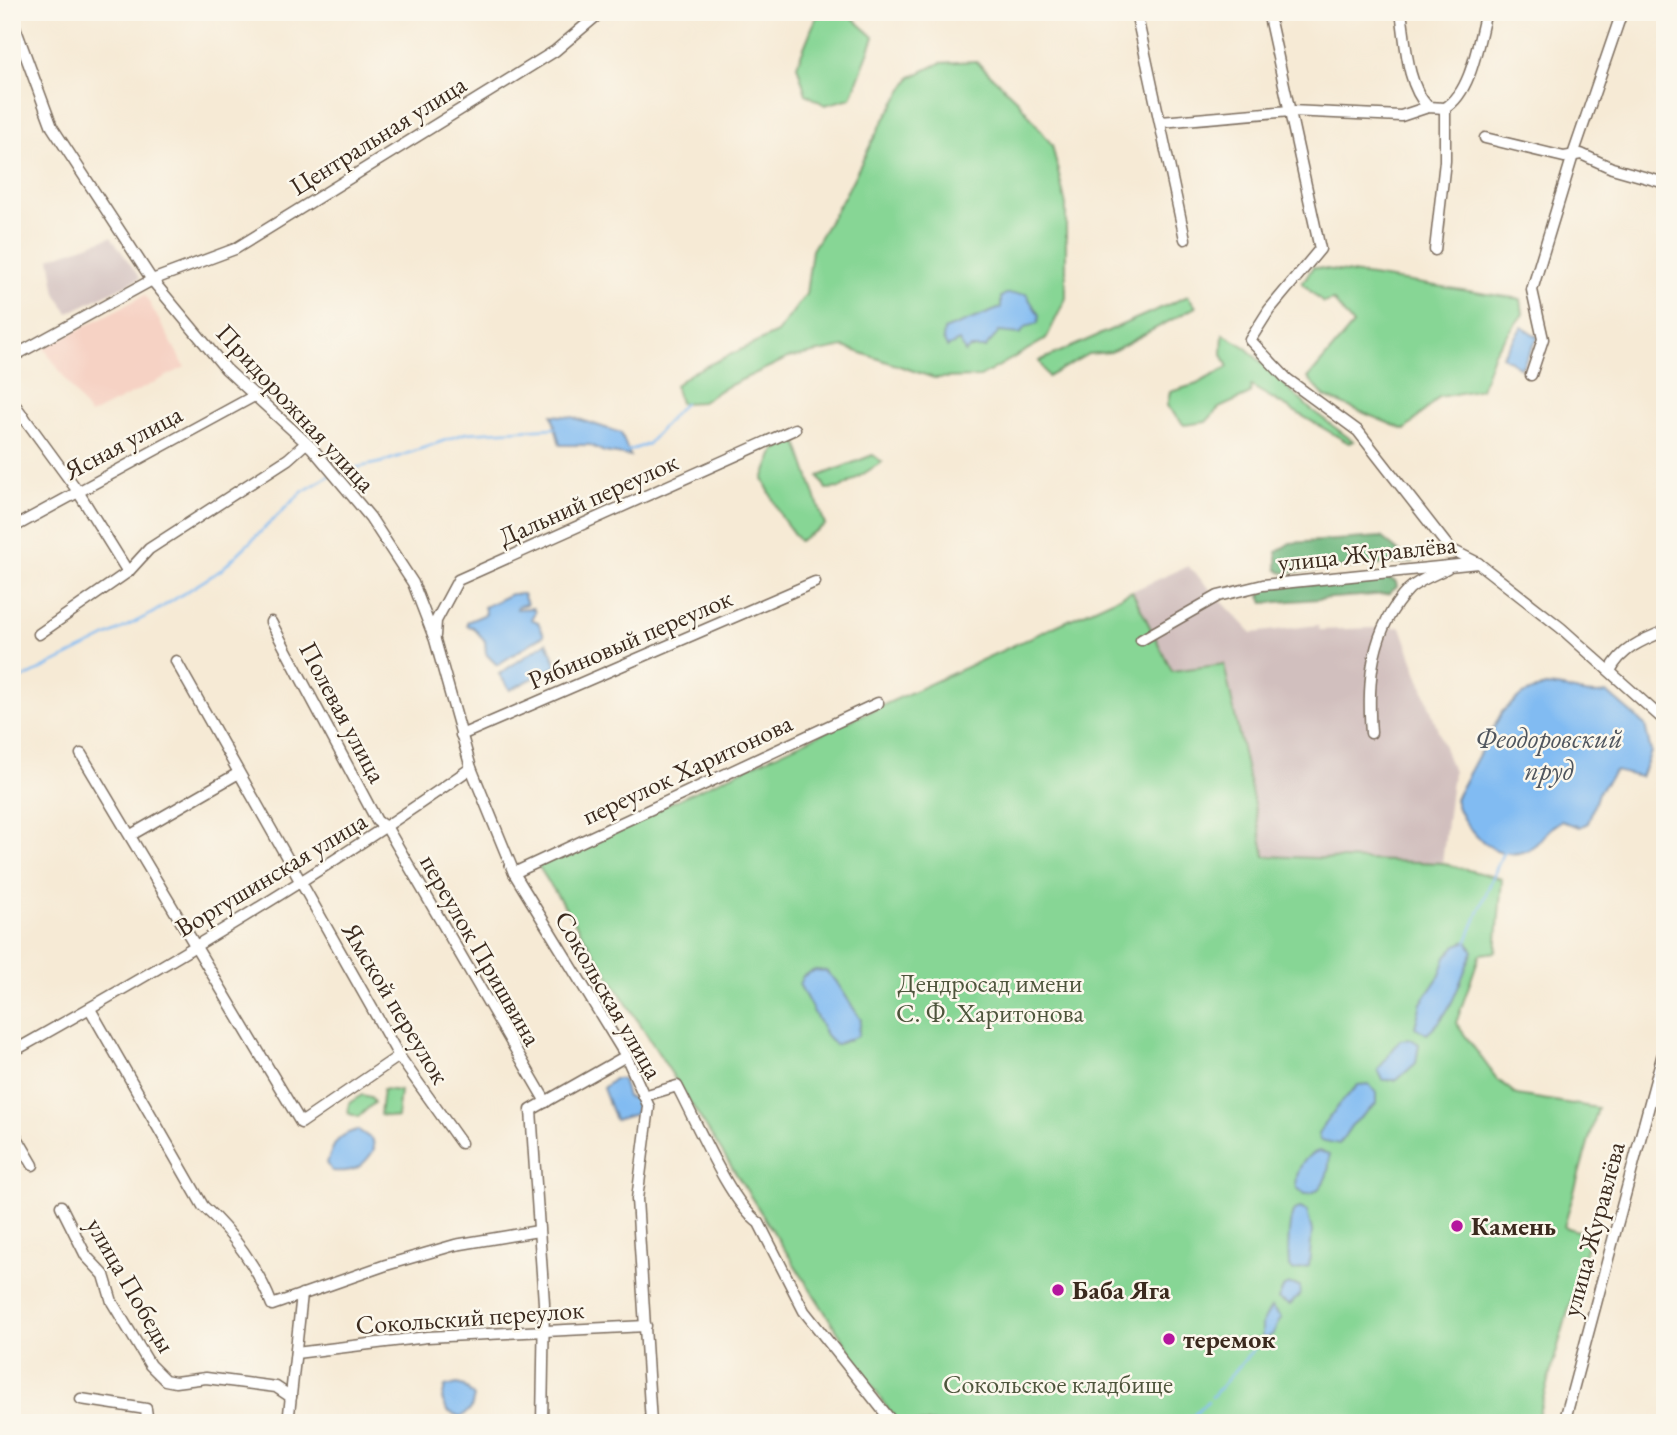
<svg xmlns="http://www.w3.org/2000/svg" width="1677" height="1435" viewBox="0 0 1677 1435" font-family="'EB Garamond',serif">
<rect width="100%" height="100%" fill="#fbf7ec"/>
<filter id="ink" filterUnits="userSpaceOnUse"><feTurbulence type="fractalNoise" baseFrequency=".0143" numOctaves="2"/><feDisplacementMap in="SourceGraphic" scale="14" xChannelSelector="R" yChannelSelector="G"/><feConvolveMatrix kernelMatrix="1 2 1 2 8 2 1 2 1" color-interpolation-filters="sRGB"/></filter>
<filter id="wash" filterUnits="userSpaceOnUse"><feTurbulence type="fractalNoise" baseFrequency=".00686" numOctaves="4" result="noise"/><feDisplacementMap in="SourceGraphic" scale="28" xChannelSelector="R" yChannelSelector="G"/><feGaussianBlur stdDeviation="1.57" result="paint"/><feColorMatrix in="noise" values="0 0 0 0 0 0 0 0 0 0 0 0 0 0 0 0 0 1.4 0 .05"/><feComposite in="paint" operator="in"/></filter>
<g filter="url(#wash)">
<rect width="100%" height="100%" fill="#f6ead5"/>
<polygon fill="#f6d2c4" points="145,295 185,367 90,415 44,348"/>
<g fill="#d1bfbe">
<polygon points="111,237 140,278 68,313 56,293 50,258"/>
<polygon points="1188,566 1252,633 1318,625 1319,630 1401,627 1453,772 1442,863 1264,856 1224,664 1172,671 1132,591"/>
</g>
<g fill="#87d695" stroke="#61805a" stroke-width="2">
<polygon points="846,12 874,37 851,98 825,105 806,94 797,65 818,13"/>
<polygon points="976,61 1018,101 1052,145 1066,205 1066,298 1046,339 980,377 934,378 844,347 788,358 722,389 702,402 680,403 675,385 693,372 777,333 806,294 812,250 845,195 880,126 911,77 940,63"/>
<polygon points="1313,267 1521,299 1523,314 1494,352 1481,389 1439,397 1405,430 1325,397 1308,378 1353,325 1333,300 1323,303 1302,283"/>
<polygon points="1188,296 1196,307 1111,352 1088,354 1048,377 1039,361"/>
<polygon points="1223,334 1244,346 1309,408 1353,441 1349,443 1251,386 1250,394 1219,408 1206,422 1184,425 1167,406 1170,392 1197,384 1228,367 1222,354"/>
<polygon points="796,439 825,525 799,541 782,518 763,479 775,450"/>
<polygon points="873,455 882,462 841,488 826,489 819,476"/>
<polygon points="1132,591 1172,671 1224,664 1265,856 1442,863 1502,879 1496,952 1480,954 1456,1023 1497,1079 1517,1095 1598,1108 1564,1227 1590,1235 1536,1423 899,1423 882,1401 537,864"/>
<polygon points="383,1089 400,1091 397,1118 380,1115"/>
<polygon points="362,1095 371,1097 374,1103 358,1117 348,1113 349,1103"/>
</g>
<g fill="#6db77e" stroke="#54704e" stroke-width="2">
<polygon points="1381,537 1412,562 1282,573 1277,569 1277,552 1290,543"/>
<polygon points="1388,578 1396,582 1397,587 1388,594 1264,603 1260,596 1265,588"/>
</g>
<g fill="#81bbf2" stroke="#5e7288" stroke-width="2">
<polygon points="1006,294 1026,294 1039,315 1038,323 1025,327 1020,334 999,332 985,348 970,348 965,352 959,341 947,347 943,339 944,330 1001,308 1001,297"/>
<polygon points="1522,327 1538,337 1521,368 1502,356"/>
<polygon points="552,415 572,417 621,433 630,456 604,452 590,445 560,445"/>
<polygon points="511,594 523,594 527,604 518,606 517,609 533,608 535,612 531,619 538,622 544,635 497,665 486,654 485,641 473,627 467,626 467,622 486,614 484,607"/>
<polygon points="547,642 557,666 510,690 499,674"/>
<path d="M1545 686C1572 687 1580 697 1608 693L1645 725 1651 752 1641 777 1615 771 1598 793 1588 823 1580 827 1561 821C1545 828 1540 847 1523 852 1491 861 1461 825 1455 799L1502 712 1522 695Z"/>
<path d="M1467 941 1473 951C1459 981 1454 1012 1427 1034L1415 1027 1421 1003 1440 975 1446 957 1456 945Z"/>
<polygon points="815,970 826,971 836,981 861,1020 858,1036 835,1045 826,1035 799,984 803,976"/>
<polygon points="1411,1039 1419,1044 1416,1063 1397,1080 1383,1080 1378,1070 1400,1040"/>
<polygon points="614,1079 622,1079 627,1097 636,1099 636,1114 615,1120 603,1088"/>
<path d="M1369 1084 1376 1093V1104L1352 1125 1339 1144 1320 1140 1318 1134C1329 1115 1343 1100 1358 1085Z"/>
<path d="M358 1130 373 1140 374 1150C362 1168 354 1173 332 1171L327 1163C333 1144 338 1134 358 1130Z"/>
<path d="M1319 1151 1329 1154C1331 1171 1323 1194 1305 1194L1297 1188C1294 1173 1304 1155 1319 1151Z"/>
<path d="M1300 1208 1307 1211 1312 1231 1309 1266 1294 1271 1289 1267C1288 1250 1287 1225 1294 1210Z"/>
<polygon points="1290,1284 1300,1286 1300,1294 1290,1305 1278,1299 1284,1286"/>
<polygon points="1271,1307 1281,1318 1272,1335 1262,1340 1262,1324"/>
<polygon points="457,1384 464,1386 474,1397 471,1409 461,1417 447,1411 442,1399 445,1387"/>
</g>
<g fill="none" stroke-linecap="round" stroke-linejoin="round">
<g stroke="#81bbf2" stroke-width="2.5">
<polyline points="628,451 648,444 684,403"/>
<polyline points="337,472 383,462 466,433 555,428"/>
<polyline points="12,684 151,614 221,570 302,492 331,475"/>
<polyline points="1467,941 1504,850"/>
<polyline points="1212,1397 1262,1340"/>
<polyline points="1173,1423 1193,1416 1208,1401"/>
</g>
</g>
</g>
<g filter="url(#ink)">
<g fill="none" stroke-linecap="round" stroke-linejoin="round">
<defs>
<g id="minor">
<polyline points="1136,12 1185,239"/>
<polyline points="1268,12 1320,249 1269,310 1250,340 1287,379 1358,431 1450,549 1478,563"/>
<path d="M1401 12C1406 42 1406 84 1428 107"/>
<polyline points="12,19 52,127 152,280 226,369 312,448 370,517 413,583 435,640 471,768 514,873 626,1056 649,1107 637,1199 651,1423"/>
<path d="M1445 108C1472 92 1478 41 1486 12"/>
<polyline points="1161,122 1290,111 1401,116 1428,107 1445,108"/>
<polyline points="1485,138 1564,157 1581,154 1612,168 1665,183"/>
<polyline points="1435,250 1445,161 1445,108"/>
<polyline points="12,357 152,280 235,249 555,51 601,12"/>
<polyline points="1531,375 1543,339 1532,290 1573,155 1622,12"/>
<polyline points="12,401 77,490 128,572"/>
<polyline points="12,424 24,417"/>
<polyline points="12,528 256,395"/>
<polyline points="271,622 377,821 387,828 546,1102"/>
<polyline points="39,634 128,572 149,549 288,459 306,443"/>
<polyline points="435,636 436,621 458,580 795,429"/>
<polyline points="1141,640 1218,596 1263,585 1478,563 1561,628 1665,721"/>
<polyline points="176,661 399,1056 461,1143"/>
<path d="M1610 671C1621 649 1642 640 1665 631"/>
<path d="M1371 733C1367 681 1371 629 1409 589 1419 580 1436 574 1447 568"/>
<polyline points="461,735 815,582"/>
<polyline points="81,754 301,1123 399,1056"/>
<polyline points="131,835 237,774"/>
<polyline points="514,873 878,703"/>
<path d="M90 1009 203 1206C232 1232 258 1268 272 1305L386 1265 455 1245 538 1231"/>
<path d="M12 1052C169 964 324 872 471 768"/>
<path d="M644 1096 677 1086C696 1121 729 1201 759 1223L804 1311 893 1423"/>
<polyline points="12,1129 33,1165"/>
<polyline points="61,1206 86,1256 104,1275 112,1302 150,1365 165,1380 175,1382 206,1378 276,1387 291,1397"/>
<polyline points="296,1353 427,1337 646,1326"/>
<polyline points="81,1399 146,1409 148,1423"/>
<polyline points="288,1423 302,1294"/>
<polyline points="542,1423 544,1303 531,1110 626,1056"/>
<polyline points="1564,1423 1665,1046"/>
</g>
</defs>
<use href="#minor" stroke="#7c6d5e" stroke-width="13"/>
<use href="#minor" stroke="#fff" stroke-width="10"/>
</g>
</g>
<g fill="#b5179e" stroke="#fbf7ec" stroke-width="2.5">
<circle cx="1457" cy="1226" r="7"/>
<circle cx="1058" cy="1290" r="7"/>
<circle cx="1169" cy="1339" r="7"/>
</g>
<g text-anchor="middle" stroke-width="5" stroke-linejoin="round" paint-order="stroke">
<g font-size="26" fill="#3b2a1e" stroke="#fbf7ec">
<text transform="translate(378 135) rotate(-32)" y="9">Центральная улица</text>
<text transform="translate(296 408) rotate(47)" y="9">Придорожная улица</text>
<text transform="translate(123 442) rotate(-28)" y="9">Ясная улица</text>
<text transform="translate(588 499) rotate(-24)" y="9">Дальний переулок</text>
<text transform="translate(1367 553) rotate(-6)" y="9">улица Журавлёва</text>
<text transform="translate(630 639) rotate(-23)" y="9">Рябиновый переулок</text>
<text transform="translate(343 712) rotate(62)" y="9">Полевая улица</text>
<text transform="translate(687 769) rotate(-25)" y="9">переулок Харитонова</text>
<text transform="translate(271 874) rotate(-31)" y="9">Воргушинская улица</text>
<text transform="translate(481 950) rotate(60)" y="9">переулок Пришвина</text>
<text transform="translate(609 995) rotate(60)" y="9">Сокольская улица</text>
<text transform="translate(396 1003) rotate(59)" y="9">Ямской переулок</text>
<text transform="translate(1593 1229) rotate(-75)" y="9">улица Журавлёва</text>
<text transform="translate(131 1285) rotate(60)" y="9">улица Победы</text>
<text transform="translate(470 1317) rotate(-4)" y="9">Сокольский переулок</text>
</g>
<g font-size="26" fill="#4e553c" stroke="#fbf7ec">
<text x="990" y="992">Дендросад имени<tspan x="990" dy="30">С. Ф. Харитонова</tspan></text>
<text x="1058" y="1393">Сокольское кладбище</text>
</g>
<g font-size="26" font-weight="bold" fill="#3b2a1e" stroke="#fbf7ec" text-anchor="start">
<text x="1471" y="1235">Камень</text>
<text x="1072" y="1299">Баба Яга</text>
<text x="1183" y="1348">теремок</text>
</g>
<g font-size="28" font-style="italic" fill="#50565e" stroke="#fbf7ec">
<text x="1549" y="748">Феодоровский<tspan x="1549" dy="32">пруд</tspan></text>
</g>
</g>
<rect width="1677" height="1435" fill="none" stroke="#fbf7ec" stroke-width="42"/>
</svg>
